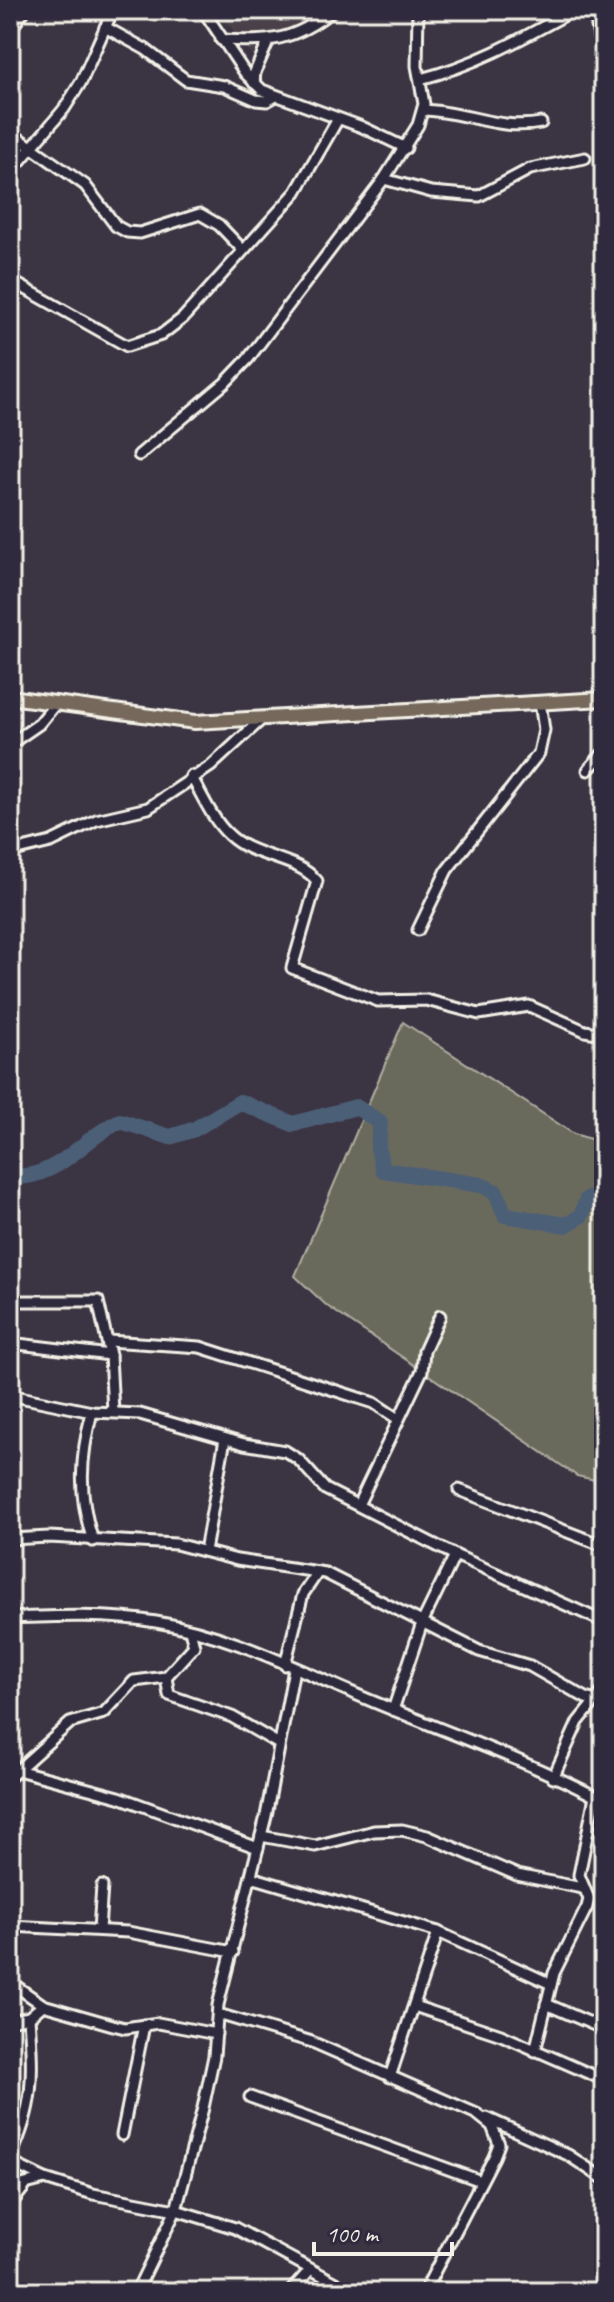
<svg xmlns="http://www.w3.org/2000/svg" width="614" height="2302" viewBox="0 0 614 2302" font-family="Caveat,sans-serif">
<rect width="100%" height="100%" fill="#3b3443"/>
<filter id="ink" filterUnits="userSpaceOnUse"><feTurbulence type="fractalNoise" baseFrequency=".0125" numOctaves="2"/><feDisplacementMap in="SourceGraphic" scale="16" xChannelSelector="R" yChannelSelector="G"/><feConvolveMatrix kernelMatrix="1 2 1 2 8 2 1 2 1" color-interpolation-filters="sRGB"/></filter>
<g filter="url(#ink)">
<polygon fill="#49404a" points="217,10 323,10 257,61"/>
<polygon fill="#6b6b5c" stroke="#b0aea2" stroke-width="2" points="403,1022 574,1134 604,1143 604,1482 577,1476 327,1306 295,1276"/>
<g fill="none" stroke-linecap="round" stroke-linejoin="round">
<path stroke="#4c5f77" stroke-width="16" d="M10 1177C60 1179 79 1140 120 1121L170 1137 195 1129 240 1102 293 1124 356 1107 380 1122 378 1149 383 1170 481 1185 496 1192 505 1215 566 1225 581 1216 587 1199 604 1195"/>
<defs>
<g id="minor">
<polyline points="203,10 245,73 262,90 362,127 406,148"/>
<polyline points="594,10 604,64"/>
<polyline points="105,27 145,49 186,80 224,86 256,100 267,101 276,96"/>
<polyline points="10,30 25,10"/>
<path d="M221 40C270 42 293 42 333 10"/>
<path d="M420 79C476 65 523 38 574 10"/>
<polyline points="254,83 255,72 268,42"/>
<path d="M423 110C464 111 499 131 541 123"/>
<polyline points="10,132 85,185 116,226 127,232 140,233 200,214 219,225 243,250"/>
<polyline points="10,173 64,109 81,82 113,10"/>
<polyline points="384,179 431,192 479,196 530,169 585,158"/>
<polyline points="10,280 127,346 161,335 183,318 296,192 338,119"/>
<polyline points="139,455 225,383 248,359 384,179 418,125 424,104 417,66 418,10"/>
<polyline points="10,744 39,724 57,702"/>
<polyline points="588,770 604,752"/>
<path d="M191 776C202 795 213 821 229 835 254 859 296 856 317 881L292 968 378 1001 426 1000 479 1014 529 1006 585 1031 604 1034"/>
<polyline points="10,852 51,842 96,820 148,808 211,766 263,718"/>
<polyline points="418,930 447,870 539,753 544,730 540,702"/>
<polyline points="10,1301 98,1301 110,1355 113,1412"/>
<polyline points="108,1341 200,1347 374,1403 398,1419"/>
<polyline points="10,1343 110,1355"/>
<polyline points="10,1395 92,1412 140,1414 244,1444 285,1451 298,1459 325,1489 455,1555 604,1622"/>
<path d="M92 1412C80 1458 78 1495 93 1541"/>
<polyline points="459,1490 604,1546"/>
<polyline points="358,1505 422,1371 424,1351 440,1316"/>
<polyline points="10,1539 49,1537 176,1544 237,1560 325,1573 479,1651 530,1666 586,1698 604,1704"/>
<polyline points="205,1551 225,1439"/>
<path d="M10 1618C58 1616 109 1614 156 1622 232 1634 304 1673 374 1702 451 1734 531 1762 604 1801"/>
<polyline points="285,1665 303,1594 318,1572"/>
<polyline points="166,1677 169,1695 232,1717 279,1744"/>
<polyline points="393,1710 422,1623 455,1555"/>
<polyline points="10,1768 119,1797 258,1848"/>
<polyline points="10,1777 70,1723 104,1713 134,1681 166,1677 194,1646 190,1630"/>
<polyline points="553,1778 578,1722 604,1690"/>
<polyline points="261,1836 315,1846 374,1831 402,1830 427,1836 517,1875 582,1888"/>
<polyline points="251,1877 438,1932 551,1984"/>
<polyline points="10,1926 128,1932 233,1952"/>
<polyline points="99,1930 102,1886"/>
<polyline points="10,1982 43,2005 113,2025 125,2028 158,2023 216,2034"/>
<polyline points="546,2004 604,2029"/>
<polyline points="414,2006 501,2035 604,2080"/>
<polyline points="218,2014 312,2042 477,2114 492,2126 499,2144 494,2157 424,2292"/>
<polyline points="10,2021 29,2017 43,2005"/>
<polyline points="535,2051 554,1973 587,1907 589,1899 579,1875 595,1796"/>
<polyline points="390,2077 438,1932"/>
<polyline points="250,2097 481,2181"/>
<polyline points="487,2118 568,2155 604,2179"/>
<polyline points="122,2135 144,2025"/>
<path d="M10 2158C35 2105 33 2075 29 2017"/>
<polyline points="10,2162 45,2179 93,2194 176,2210 235,2228 353,2292"/>
<polyline points="10,2188 45,2179"/>
<polyline points="10,2205 25,2186"/>
<polyline points="136,2292 176,2210 203,2108 214,2056 218,2005 266,1816 294,1669"/>
<polyline points="290,2292 309,2271"/>
</g>
<polyline id="major" points="10,697 195,722 604,699"/>
</defs>
<use href="#minor" stroke="#f4f1e8" stroke-width="15"/>
<use href="#major" stroke="#f4f1e8" stroke-width="18"/>
<use href="#minor" stroke="#2f2a3d" stroke-width="9"/>
<use href="#major" stroke="#76695c" stroke-width="12"/>
</g>
</g>
<rect width="614" height="2302" fill="none" stroke="#2f2a3d" stroke-width="40"/>
<rect x="20" y="20" width="574" height="2262" fill="none" stroke="#f4f1e8" stroke-width="3" filter="url(#ink)"/>
<path d="M314 2242v12h138v-12" fill="none" stroke="#f4f1e8" stroke-width="4"/>
<text x="326" y="2242" font-size="24" fill="#f4f1e8" stroke="#2f2a3d" stroke-width="6" paint-order="stroke">100 m</text>
</svg>
